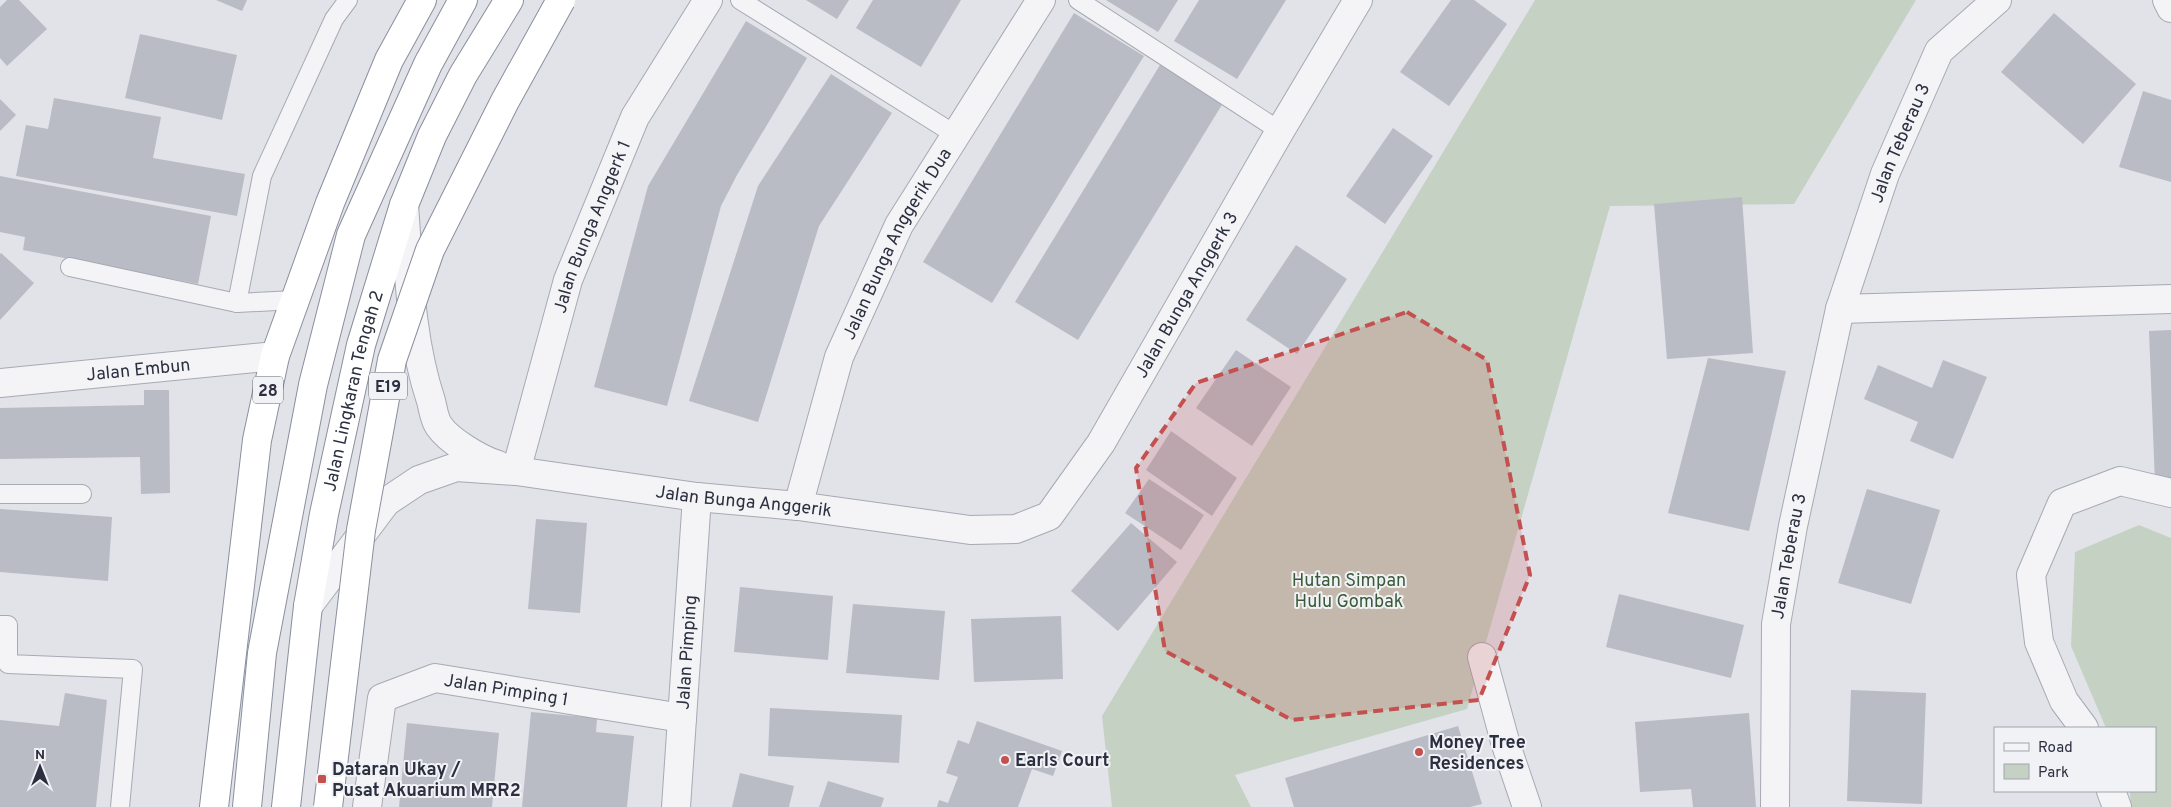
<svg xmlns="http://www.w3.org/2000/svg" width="2171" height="807" viewBox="0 0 2171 807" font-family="Overpass,sans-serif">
<rect width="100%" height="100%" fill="#e1e3e9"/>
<g fill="#c5d2c3">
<polygon points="1535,0 1916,0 1794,204 1610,206 1467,709 1235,775 1251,807 1112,807 1102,716"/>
<polygon points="2139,525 2171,538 2171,807 2131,807 2130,791 2155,791 2155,728 2106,728 2071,646 2075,552"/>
</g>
<g fill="#b9bcc5">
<polygon points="7,0 19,0 47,29 7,66 0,58 0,7"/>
<polygon points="216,0 247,0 242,11"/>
<polygon points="806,0 849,0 837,19"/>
<polygon points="873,0 961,0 921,67 856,28"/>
<polygon points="1106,0 1178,0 1158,32"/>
<polygon points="1199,0 1286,0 1237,79 1174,41"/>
<polygon points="1451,0 1474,0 1507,24 1449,106 1400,72"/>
<polygon points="1074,13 1144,56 992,303 923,262"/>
<polygon points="2054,13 2136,84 2083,144 2001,72"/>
<polygon points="746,21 807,58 737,175 721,206 667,406 594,387 648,186"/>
<polygon points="140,34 237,55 222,120 125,98"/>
<polygon points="1160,65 1223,103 1078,340 1015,302"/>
<polygon points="831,74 892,113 819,226 758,422 689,401 758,186"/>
<polygon points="2143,91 2171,100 2171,182 2119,167"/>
<polygon points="54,98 161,117 153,158 245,174 237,216 16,176 26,125 48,129"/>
<polygon points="0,99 16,115 0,131"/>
<polygon points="1393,128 1433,156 1385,224 1346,196"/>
<polygon points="0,176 211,216 198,284 23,250 25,237 0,232"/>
<polygon points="1742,197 1753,353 1667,359 1654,204"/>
<polygon points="1296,245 1347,279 1297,354 1246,320"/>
<polygon points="1,253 34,283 0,320 0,254"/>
<polygon points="2171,330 2171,482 2155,483 2149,331"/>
<polygon points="1236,350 1291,387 1252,446 1196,408"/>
<polygon points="1708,358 1786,371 1749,531 1668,513"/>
<polygon points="1943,360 1987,377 1953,459 1910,441 1918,422 1864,399 1878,365 1932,388"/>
<polygon points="144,390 169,390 170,493 141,494 140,457 0,459 0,408 144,405"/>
<polygon points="1171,431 1237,478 1212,516 1146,470"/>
<polygon points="1149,479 1204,515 1181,550 1125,513"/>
<polygon points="1867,489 1940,510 1911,604 1838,583"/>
<polygon points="0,509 112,517 108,581 0,572"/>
<polygon points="536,519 587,523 580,613 528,609"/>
<polygon points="1131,523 1177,562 1118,631 1071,591"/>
<polygon points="740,587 833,596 828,660 734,652"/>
<polygon points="1619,594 1744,625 1731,678 1606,647"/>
<polygon points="853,604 945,611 939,680 846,673"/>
<polygon points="1061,616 1063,679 974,682 971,619"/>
<polygon points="1851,690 1926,693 1922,804 1847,801"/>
<polygon points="65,693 107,700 96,807 0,807 0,720 59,726"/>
<polygon points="770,708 902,715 899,763 768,756"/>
<polygon points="531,712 597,718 596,732 634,736 627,807 522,807"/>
<polygon points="1749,713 1756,807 1693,807 1691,789 1640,792 1635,722"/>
<polygon points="977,721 1062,751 1053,776 1032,769 1018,807 937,807 939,800 948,803 958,777 946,773 958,740 969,744"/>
<polygon points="407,723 499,733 492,807 399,807"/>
<polygon points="1458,726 1482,804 1470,807 1294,807 1285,778"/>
<polygon points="740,773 794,786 789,807 732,807"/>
<polygon points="828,781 884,798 881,807 819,807"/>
</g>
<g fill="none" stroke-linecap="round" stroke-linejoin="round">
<defs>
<g id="lane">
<polyline points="740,0 956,135"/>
<polyline points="1078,0 1280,131"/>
<polyline points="70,267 237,303 295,300"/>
<polyline points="237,303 262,176 334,19 348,0"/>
<polyline points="0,494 82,494"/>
<polyline points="0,625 8,625 8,664 133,669 120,807"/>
</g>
<g id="street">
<polyline points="2167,0 2171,8"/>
<path d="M404 205C409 270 410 338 431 401 433 408 434 419 439 426 449 441 481 460 498 465"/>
<polyline points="1840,309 2171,299"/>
<path id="s1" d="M0 383 275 356"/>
<path id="s2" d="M516 471 568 280 635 117 708 0"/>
<path id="s3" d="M798 506 839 357 899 225 1041 0"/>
<path id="s4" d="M308 606 386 502 419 480 456 467 516 471 697 497 798 506 970 530 1016 529 1049 516 1101 443 1280 131 1358 0"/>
<polyline points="1482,657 1506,745 1527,807"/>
<polyline points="2084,728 2064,701 2039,642 2031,575 2062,503 2120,481 2171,493"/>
<polyline points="2111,791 2117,807"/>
<path id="s5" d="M367 807 382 698 435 678 682 718"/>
<path id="s6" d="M676 807 697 497"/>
<path id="s7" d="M1775 807 1776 624 1793 526 1840 309 1885 174 1939 51 1997 0"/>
</g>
<g id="highway">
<polyline points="214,807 257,440 275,356 330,203 389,60 422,0"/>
<polyline points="247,807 262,653 313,385 351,235 428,64 463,0"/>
<path id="s8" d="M286 807 308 606 324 514 361 345 404 205 432 136 463 75 509 0"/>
</g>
</defs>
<use href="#lane" stroke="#a7a9b3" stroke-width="20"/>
<use href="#street" stroke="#a7a9b3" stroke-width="30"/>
<use href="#highway" stroke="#8a8f9e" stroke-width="30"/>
<use href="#lane" stroke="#f4f4f7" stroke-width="18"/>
<use href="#street" stroke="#f4f4f7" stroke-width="28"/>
<use href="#highway" stroke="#fff" stroke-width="28"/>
<defs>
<polyline id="highway-bridge" points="328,807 361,530 392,360 430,250 505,101 561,0"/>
</defs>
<use href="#highway-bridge" stroke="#8a8f9e" stroke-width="30" stroke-linecap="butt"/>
<use href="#highway-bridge" stroke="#fff" stroke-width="28"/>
</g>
<path fill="#c45050" fill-opacity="0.2" stroke="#c45050" stroke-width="4" stroke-dasharray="10 6" stroke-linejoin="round" d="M1407 312 1487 360 1530 575 1479 700 1292 720 1165 651 1136 468 1196 383Z"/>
<g fill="#c45050" stroke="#f1f2f6" stroke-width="2">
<circle cx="1419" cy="752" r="5"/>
<circle cx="1005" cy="760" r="5"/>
<rect x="317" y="774" width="10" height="10" rx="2.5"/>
</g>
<g text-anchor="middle" stroke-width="4" stroke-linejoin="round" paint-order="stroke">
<g fill="#f1f2f6" stroke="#666a76" stroke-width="1">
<rect x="369" y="372.5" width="38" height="27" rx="4"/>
<rect x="253" y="376.5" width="30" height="27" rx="4"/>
</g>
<g font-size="16" font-weight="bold" fill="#2b2f3f">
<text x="388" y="392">E19</text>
<text x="268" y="396">28</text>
</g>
<g font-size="18" fill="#2b2f3f" stroke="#f1f2f6">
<text dy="6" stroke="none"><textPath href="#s7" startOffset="681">Jalan Teberau 3</textPath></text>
<text dy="6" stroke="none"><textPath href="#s2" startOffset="256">Jalan Bunga Anggerk 1</textPath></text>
<text dy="6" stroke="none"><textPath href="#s3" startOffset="282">Jalan Bunga Anggerik Dua</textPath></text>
<text dy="6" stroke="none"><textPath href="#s4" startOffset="1069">Jalan Bunga Anggerk 3</textPath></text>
<text dy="6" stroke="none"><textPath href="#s1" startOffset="139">Jalan Embun</textPath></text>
<text dy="6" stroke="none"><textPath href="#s8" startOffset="422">Jalan Lingkaran Tengah 2</textPath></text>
<text dy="6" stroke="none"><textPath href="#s4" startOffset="499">Jalan Bunga Anggerik</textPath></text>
<text dy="6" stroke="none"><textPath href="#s7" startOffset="252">Jalan Teberau 3</textPath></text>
<text dy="6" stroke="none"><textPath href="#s6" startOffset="155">Jalan Pimping</textPath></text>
<text dy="6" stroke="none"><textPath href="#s5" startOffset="239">Jalan Pimping 1</textPath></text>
</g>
<g font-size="18" fill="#3a5a39" stroke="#f1f2f6">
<text x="1349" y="586">Hutan Simpan<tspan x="1349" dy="21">Hulu Gombak</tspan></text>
</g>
<g font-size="18" font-weight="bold" fill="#2b2f3f" stroke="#f1f2f6" text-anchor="start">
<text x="1429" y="748">Money Tree<tspan x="1429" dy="21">Residences</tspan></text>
<text x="1015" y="766">Earls Court</text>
<text x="332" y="775">Dataran Ukay /<tspan x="332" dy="21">Pusat Akuarium MRR2</tspan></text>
</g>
</g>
<rect x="1994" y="727" width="162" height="65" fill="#f1f2f6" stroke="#a2a4ad"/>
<rect x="2004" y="743" width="25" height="8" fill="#f4f4f7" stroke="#a2a4ad"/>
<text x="2038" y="752" font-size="15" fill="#2b2f3f">Road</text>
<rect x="2004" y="764" width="25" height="15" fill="#c5d2c3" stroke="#a2a4ad"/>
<text x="2038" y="777" font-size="15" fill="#2b2f3f">Park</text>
<g transform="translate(40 767)" stroke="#f1f2f6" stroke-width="4" paint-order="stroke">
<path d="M0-4L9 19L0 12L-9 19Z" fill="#2b2f3f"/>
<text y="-8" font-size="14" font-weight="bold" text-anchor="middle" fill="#2b2f3f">N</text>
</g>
</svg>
